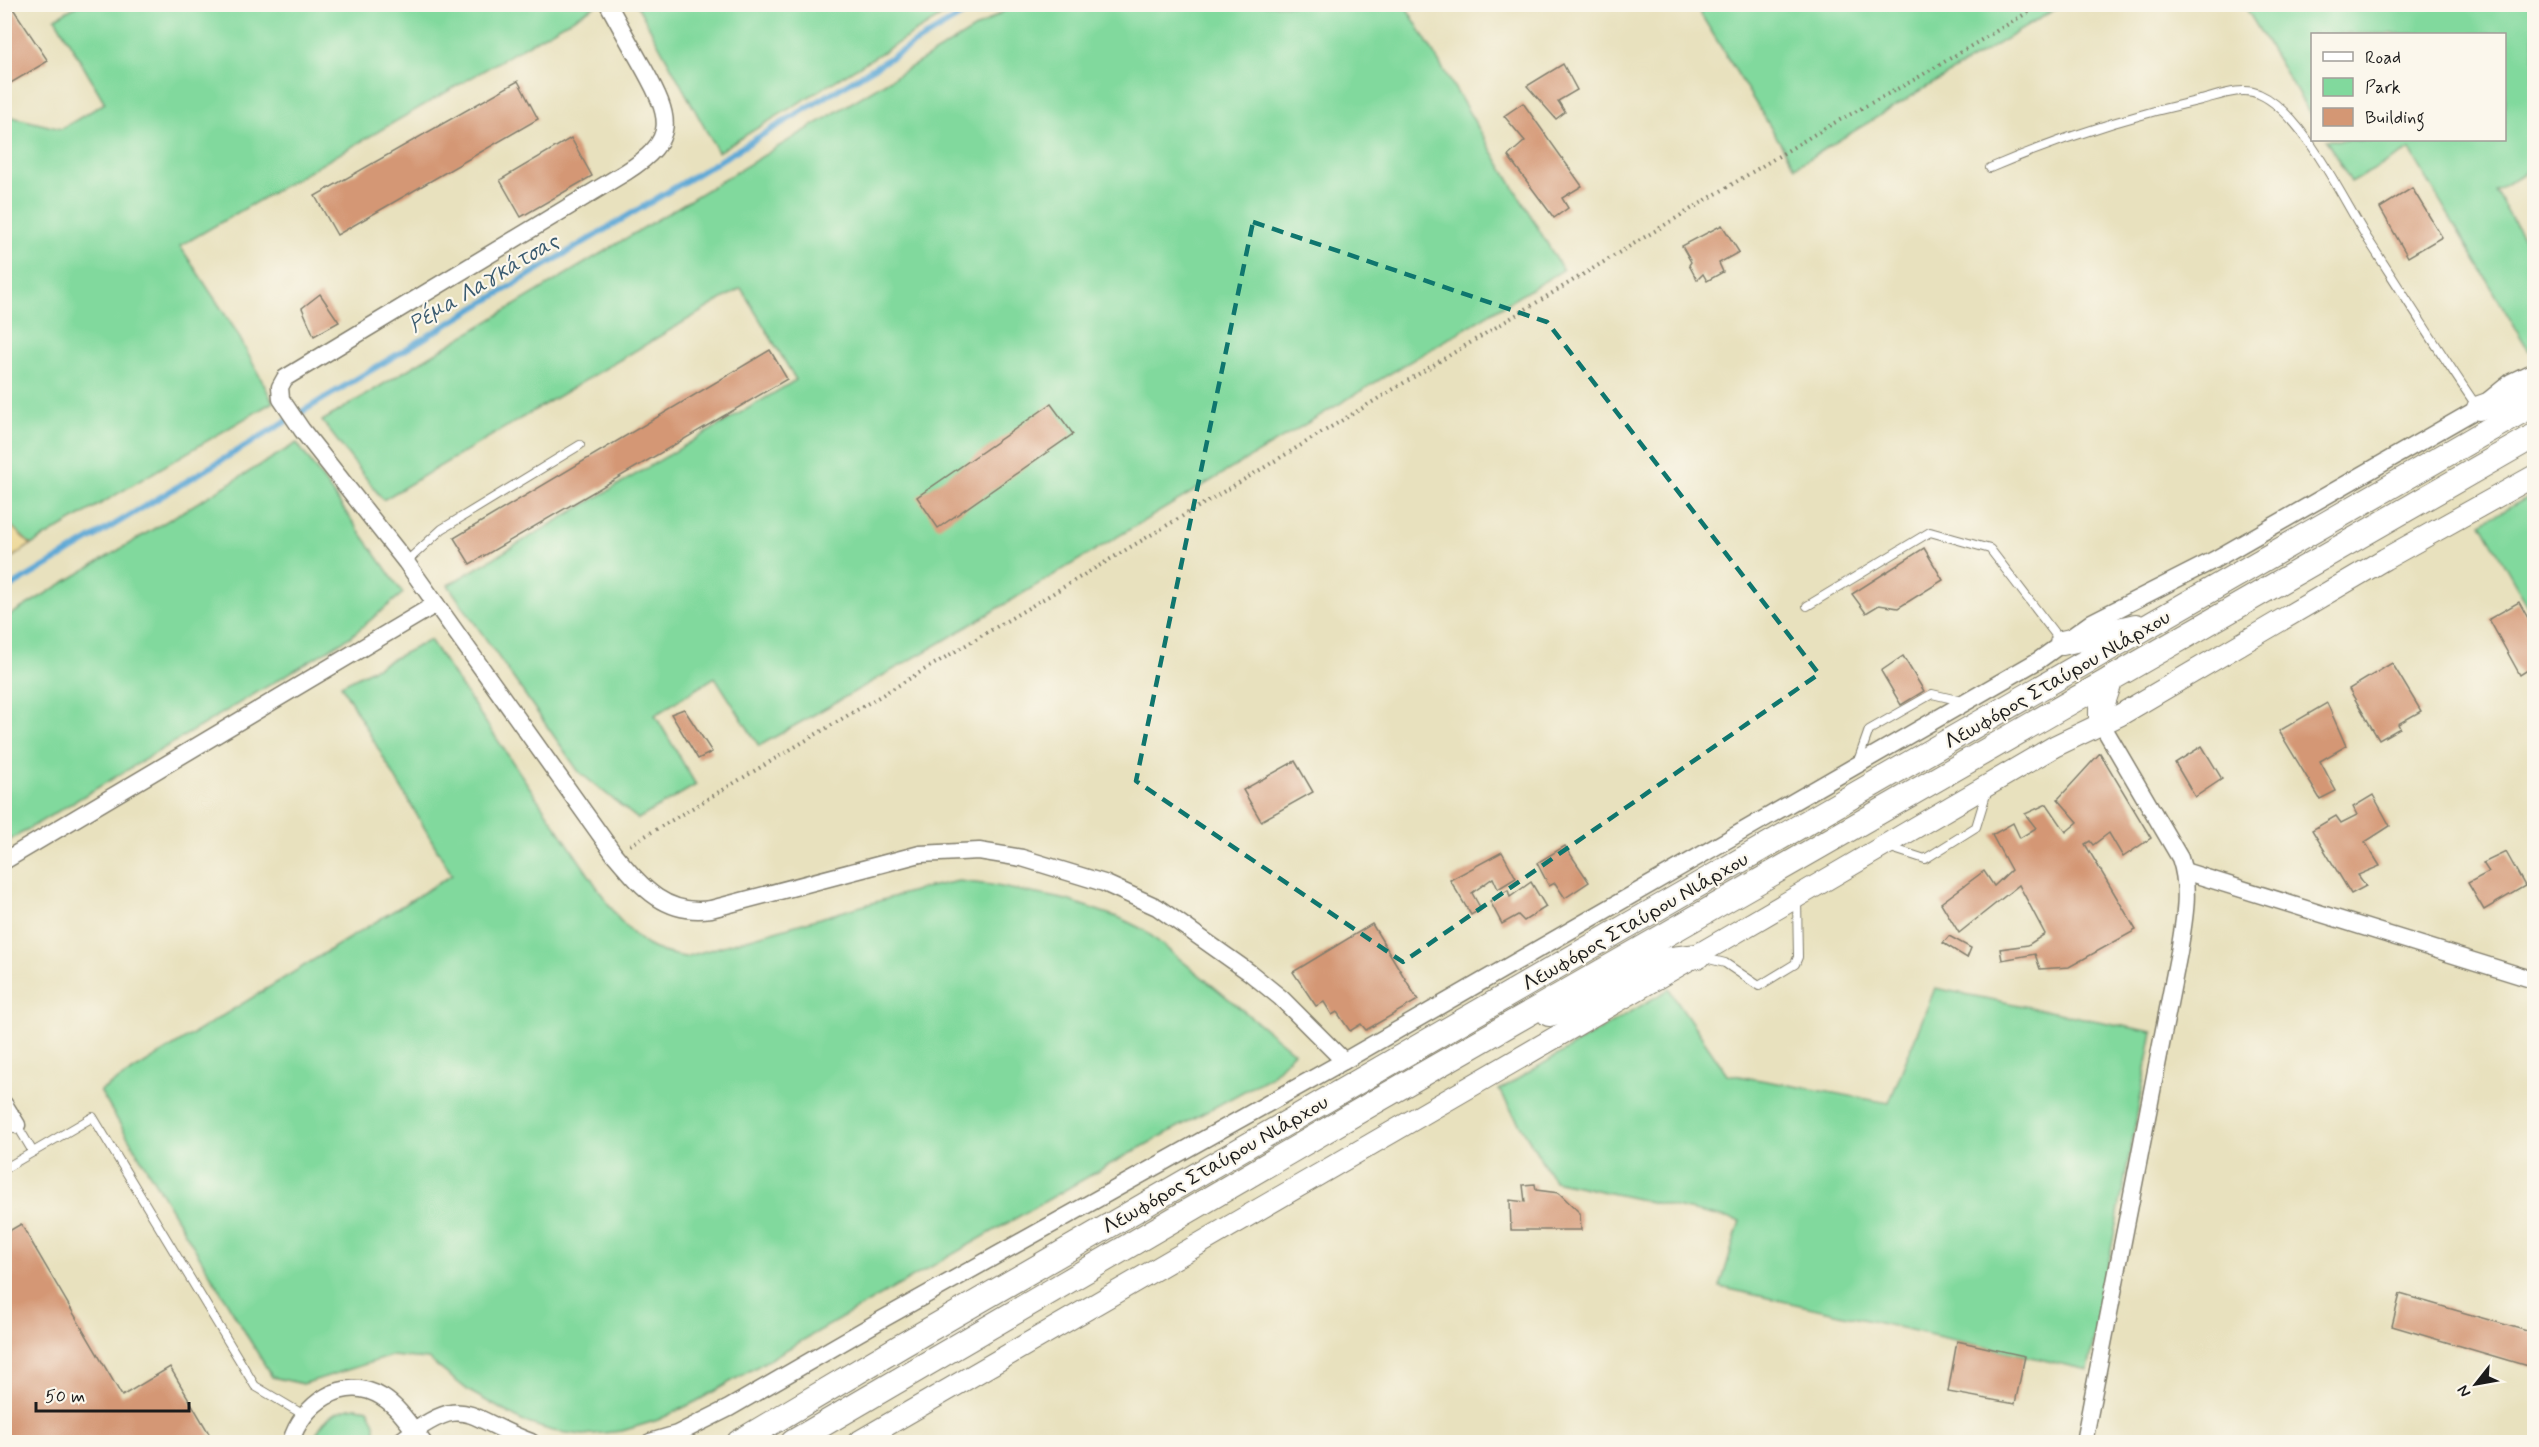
<svg xmlns="http://www.w3.org/2000/svg" width="2539" height="1447" viewBox="0 0 2539 1447" font-family="Mynerve,sans-serif">
<rect width="100%" height="100%" fill="#fbf7ec"/>
<filter id="ink" filterUnits="userSpaceOnUse"><feTurbulence type="fractalNoise" baseFrequency=".0167" numOctaves="2"/><feDisplacementMap in="SourceGraphic" scale="12" xChannelSelector="R" yChannelSelector="G"/><feConvolveMatrix kernelMatrix="1 2 1 2 8 2 1 2 1" color-interpolation-filters="sRGB"/></filter>
<filter id="wash" filterUnits="userSpaceOnUse"><feTurbulence type="fractalNoise" baseFrequency=".008" numOctaves="4" result="noise"/><feDisplacementMap in="SourceGraphic" scale="24" xChannelSelector="R" yChannelSelector="G"/><feGaussianBlur stdDeviation="1.35" result="paint"/><feColorMatrix in="noise" values="0 0 0 0 0 0 0 0 0 0 0 0 0 0 0 0 0 1.4 0 .05"/><feComposite in="paint" operator="in"/></filter>
<g filter="url(#wash)">
<rect width="100%" height="100%" fill="#e8e1be"/>
<g fill="#81d99d" stroke="#4e7a5c" stroke-width="1.5">
<polygon points="594,4 595,6 180,246 236,331 273,402 31,545 5,520 4,115 61,129 105,103 55,18 78,5"/>
<polygon points="637,5 960,5 718,152"/>
<polygon points="1014,5 1405,5 1563,270 940,643 759,746 715,677 655,715 696,785 638,819 579,772 448,585 796,380 741,288 383,500 322,421"/>
<polygon points="1695,5 2062,5 1795,167"/>
<polygon points="2244,5 2534,5 2534,167 2495,191 2534,257 2534,348 2529,351 2410,150 2351,182 2326,140 2504,140 2504,34 2312,34 2312,117"/>
<polygon points="297,443 403,593 350,637 5,843 5,618"/>
<polygon points="2534,494 2534,617 2481,523"/>
<path d="M430 640 618 918C642 944 649 951 685 957L924 888 959 881 991 885 1067 900 1120 918 1144 930 1294 1052 1270 1077 1105 1167 697 1401 658 1420 622 1431 583 1435 552 1431 522 1421 469 1391 428 1359 391 1356 303 1384 272 1377 100 1091 452 875 341 685Z"/>
<polygon points="1935,988 2153,1032 2088,1370 1720,1287 1740,1221 1554,1181 1499,1090 1669,989 1727,1074 1889,1103"/>
<path d="M356 1407 368 1409 375 1423V1442H313C321 1420 333 1410 356 1407Z"/>
</g>
<polygon fill="#eeda9e" stroke="#857b5d" stroke-width="1.5" points="5,520 31,545 5,562 4,562"/>
<g fill="none" stroke-linecap="round" stroke-linejoin="round">
<polyline stroke="#5ea9d6" stroke-width="6" points="4,591 980,4"/>
</g>
<g id="blocks">
<g fill="#d49774">
<polygon points="4,4 10,4 48,61 4,87"/>
<polygon points="1563,64 1577,90 1558,101 1565,112 1556,119 1527,86"/>
<polygon points="518,81 538,119 337,235 315,196"/>
<polygon points="1523,103 1582,186 1562,198 1568,208 1554,218 1508,156 1525,141 1504,116"/>
<polygon points="571,138 592,176 521,217 500,180"/>
<polygon points="2412,188 2442,237 2408,257 2380,208"/>
<polygon points="1722,225 1739,252 1719,263 1723,272 1707,281 1703,274 1697,280 1689,265 1691,262 1682,246"/>
<polygon points="320,294 339,322 314,336 302,308"/>
<polygon points="770,350 787,379 470,564 454,538"/>
<polygon points="1051,404 1073,434 938,528 917,497"/>
<polygon points="1924,548 1943,580 1898,608 1879,605 1866,613 1852,594"/>
<polygon points="2519,602 2534,629 2534,666 2520,675 2489,619"/>
<polygon points="1903,656 1924,691 1901,705 1881,671"/>
<polygon points="2392,663 2421,711 2398,724 2400,728 2379,740 2349,689"/>
<polygon points="2327,703 2346,746 2320,761 2336,791 2320,799 2279,731"/>
<polygon points="684,709 712,752 698,759 671,714"/>
<polygon points="2202,746 2222,779 2195,797 2175,763"/>
<polygon points="2100,753 2151,838 2123,857 2109,833 2093,845 2090,841 2085,844 2136,930 2069,967 2040,969 2035,954 2002,960 2000,949 2028,945 2045,934 2019,885 1959,933 1941,903 1984,871 1994,886 2011,870 1992,835 2013,823 2020,838 2036,828 2025,814 2047,804 2066,832 2078,822 2058,799"/>
<polygon points="1295,761 1313,792 1261,821 1243,790"/>
<polygon points="2373,795 2390,826 2365,842 2380,866 2358,875 2366,886 2351,894 2312,830 2336,816 2341,823 2357,815 2353,807"/>
<polygon points="1565,846 1589,882 1565,898 1555,883 1549,886 1537,863"/>
<polygon points="1502,852 1516,878 1498,889 1493,878 1472,893 1481,909 1471,915 1450,880"/>
<polygon points="2506,852 2525,886 2484,910 2468,883 2489,872 2483,863"/>
<polygon points="1531,882 1546,907 1524,921 1518,915 1502,924 1490,901 1508,890 1510,897"/>
<polygon points="1372,924 1418,1000 1366,1030 1361,1024 1350,1031 1337,1012 1332,1015 1324,1002 1316,1006 1293,972"/>
<polygon points="1949,936 1971,948 1967,958 1943,943"/>
<polygon points="1535,1184 1536,1190 1559,1193 1580,1213 1581,1230 1511,1230 1510,1200 1525,1202 1523,1185"/>
<polygon points="21,1224 122,1396 170,1367 214,1442 4,1442 4,1234"/>
<polygon points="2400,1294 2534,1333 2534,1368 2392,1326"/>
<polygon points="1957,1341 2025,1356 2015,1404 1948,1392"/>
</g>
</g>
</g>
<g filter="url(#ink)">
<use href="#blocks" fill-opacity="0" stroke="#827e6d" stroke-width="1.5"/>
<g fill="none" stroke-linecap="round" stroke-linejoin="round">
<defs>
<g id="service">
<path d="M1990 168C2058 139 2128 116 2201 100 2218 96 2242 86 2259 94 2303 113 2343 200 2369 241 2405 297 2440 353 2478 408"/>
<polyline points="406,562 442,529 580,445"/>
<polyline points="1807,606 1930,532 1990,549 2062,643"/>
<polyline points="1857,764 1869,730 1932,694 1966,702"/>
<polyline points="1888,847 1925,859 1976,827 1987,791"/>
<polyline points="1701,957 1725,963 1759,986 1795,964 1798,957 1797,900"/>
<polyline points="17,1125 33,1152"/>
<polyline points="4,1169 93,1117 255,1386 304,1415"/>
</g>
<g id="minor">
<path d="M608 4C620 26 632 48 644 69 671 118 678 139 626 172L285 378 280 387 281 399 302 430 406 562 614 854C642 887 665 916 711 909L920 854 979 851 1022 858 1104 883 1157 907 1249 972 1281 998 1344 1061"/>
<polyline points="4,861 436,604"/>
<polyline points="2184,871 2534,980"/>
<polyline points="4,1104 17,1125"/>
<path d="M291 1442C301 1405 344 1373 382 1397 399 1407 411 1427 423 1442"/>
<path d="M399 1442C467 1391 462 1416 531 1442"/>
<polyline points="650,1442 677,1434 729,1408 881,1320 1344,1061 2039,660 2092,622 2214,560 2479,408 2511,382 2534,371"/>
<path d="M2084 1442 2179 952C2184 920 2191 890 2180 858L2101 723"/>
</g>
<path id="tertiary" d="M858 1442C1256 1210 1657 980 2055 746L2120 715 2385 559 2534 476"/>
<g id="secondary">
<polyline points="2479,408 2534,389"/>
<polyline points="2062,643 2136,626"/>
<polyline points="2101,723 2101,709 2111,679"/>
<polyline points="1549,1014 1565,1010 1663,960 1698,956"/>
<polyline points="739,1442 901,1346 1651,912 2534,404"/>
<polyline points="793,1442 1378,1100 2534,436"/>
</g>
</defs>
<use href="#service" stroke="#827e6d" stroke-width="10"/>
<use href="#minor" stroke="#827e6d" stroke-width="19"/>
<use href="#tertiary" stroke="#827e6d" stroke-width="23"/>
<use href="#secondary" stroke="#827e6d" stroke-width="26"/>
<polyline stroke="#827e6d" stroke-width="4" stroke-dasharray="1.5 4.5" stroke-linecap="butt" points="630,845 1255,473 1825,128 1912,81 2042,4"/>
<use href="#service" stroke="#fff" stroke-width="8"/>
<use href="#minor" stroke="#fff" stroke-width="16"/>
<use href="#tertiary" stroke="#fff" stroke-width="21"/>
<use href="#secondary" stroke="#fff" stroke-width="24"/>
</g>
</g>
<path fill="none" stroke="#0f766e" stroke-width="4.5" stroke-dasharray="12 8" stroke-linejoin="round" d="M1253 222 1547 322 1819 674 1403 962 1136 781Z"/>
<g text-anchor="middle" stroke-width="4.5" stroke-linejoin="round" paint-order="stroke">
<g font-size="21" fill="#1c1c1c" stroke="#fbf7ec">
<text transform="translate(2057 679) rotate(-30)" y="7">Λεωφόρος Σταύρου Νιάρχου</text>
<text transform="translate(1635 921) rotate(-30)" y="7">Λεωφόρος Σταύρου Νιάρχου</text>
<text transform="translate(1215 1164) rotate(-30)" y="7">Λεωφόρος Σταύρου Νιάρχου</text>
</g>
<g font-size="22" font-style="italic" fill="#3a5b70" stroke="#fbf7ec">
<text transform="translate(483 282) rotate(-31)" y="8">Ρέμα Λαγκάτσας</text>
</g>
</g>
<rect width="2539" height="1447" fill="none" stroke="#fbf7ec" stroke-width="24"/>
<rect x="2311" y="33" width="195" height="108" fill="#fbf7ec" stroke="#a29f99" stroke-width="1.5"/>
<rect x="2323" y="52" width="30" height="9" fill="#ffffff" stroke="#a29f99" stroke-width="1.5"/>
<text x="2365" y="63" font-size="18" fill="#1c1c1c">Road</text>
<rect x="2323" y="78" width="30" height="18" fill="#81d99d" stroke="#a29f99" stroke-width="1.5"/>
<text x="2365" y="93" font-size="18" fill="#1c1c1c">Park</text>
<rect x="2323" y="108" width="30" height="18" fill="#d49774" stroke="#a29f99" stroke-width="1.5"/>
<text x="2365" y="123" font-size="18" fill="#1c1c1c">Building</text>
<g transform="translate(2476 1384) rotate(239)" stroke="#fbf7ec" stroke-width="4.5" paint-order="stroke">
<path d="M0-4.5L10 22L0 15L-10 22Z" fill="#1c1c1c"/>
<text y="-9" font-size="16" font-weight="bold" text-anchor="middle" fill="#1c1c1c">N</text>
</g>
<path d="M36 1402v9h153v-9" fill="none" stroke="#1c1c1c" stroke-width="3"/>
<text x="45" y="1402" font-size="18" fill="#1c1c1c" stroke="#fbf7ec" stroke-width="4.5" paint-order="stroke">50 m</text>
</svg>
